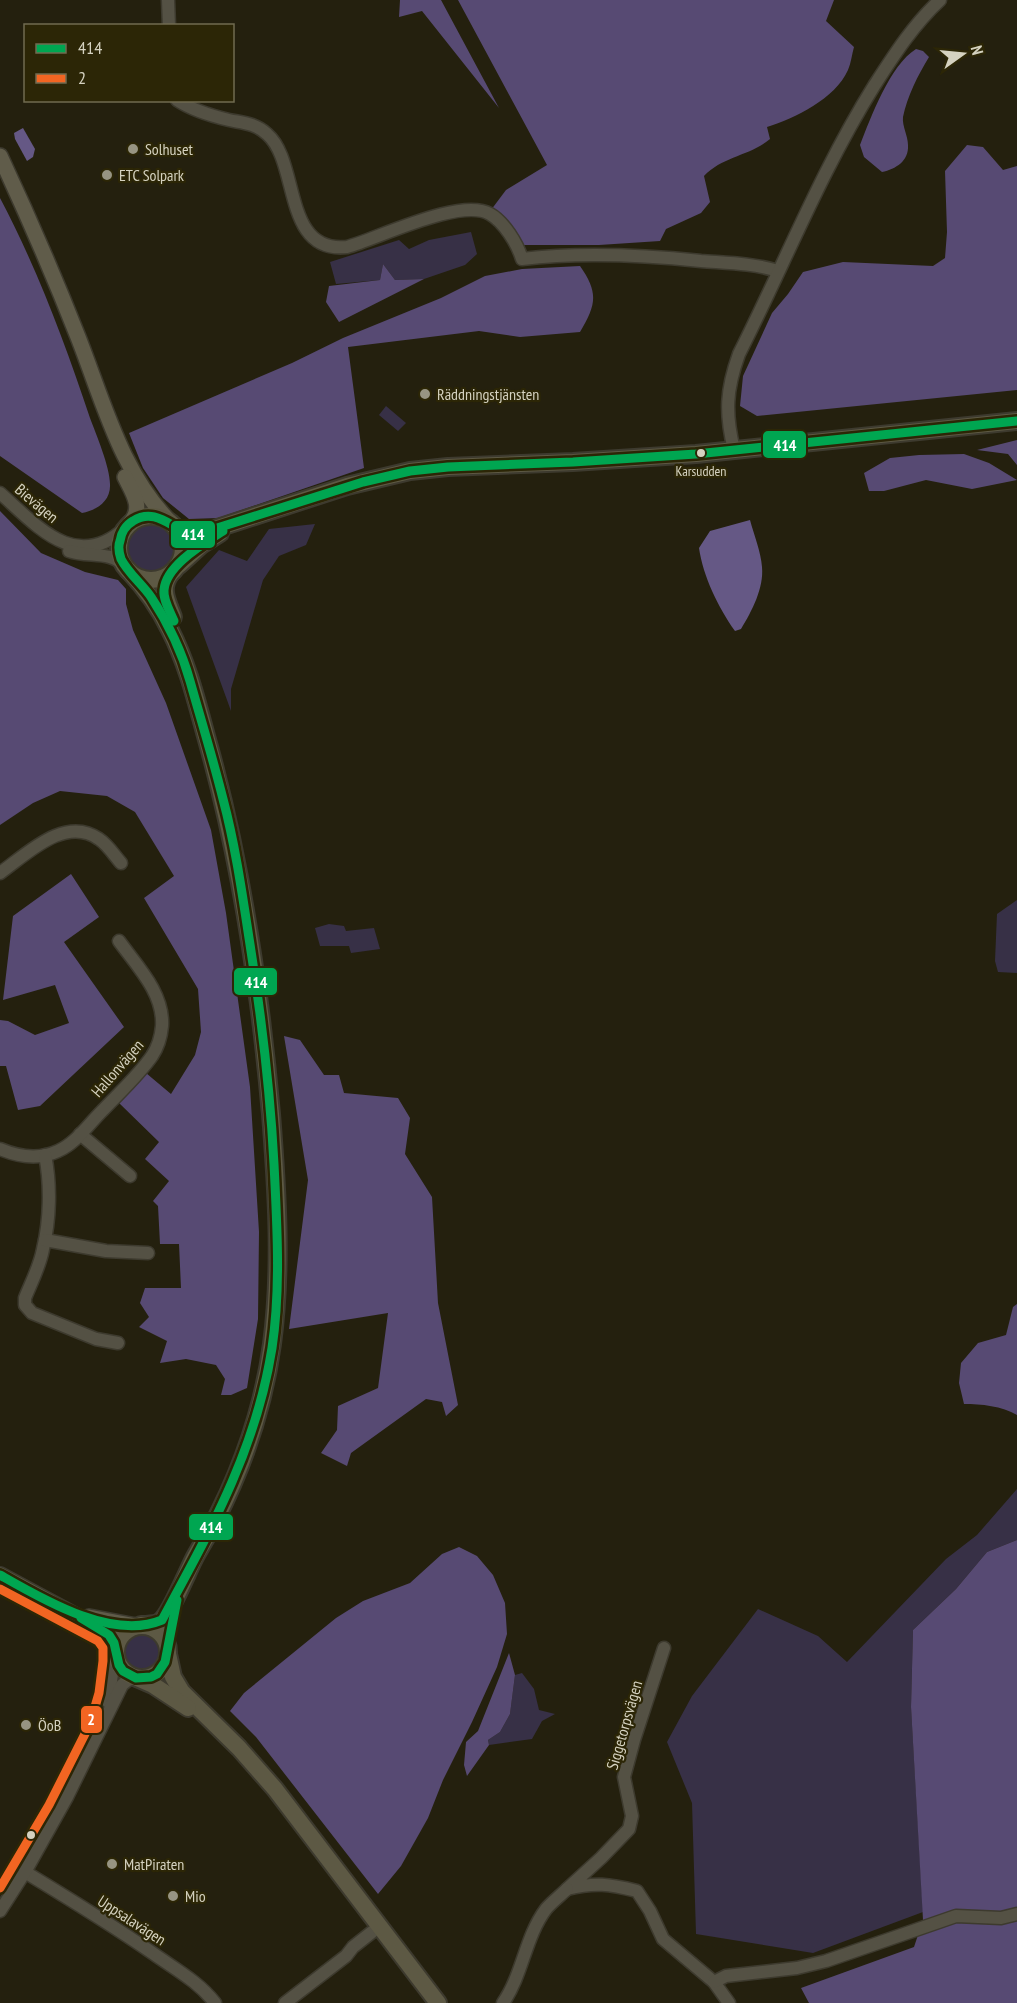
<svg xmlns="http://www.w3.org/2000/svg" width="1017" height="2003" viewBox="0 0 1017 2003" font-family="'PT Sans Narrow',sans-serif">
<rect width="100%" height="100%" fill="#24200e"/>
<g fill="#373046">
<polygon points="471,232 477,254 465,265 424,279 395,280 383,264 380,280 336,284 330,262 399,240 409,249 429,240"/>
<polygon points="386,406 406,423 398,431 379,415"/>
<circle cx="151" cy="548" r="25"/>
<polygon points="315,524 306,545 279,556 263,580 231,689 231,711 186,587 219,550 247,561 269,529"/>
<polygon points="1017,900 1017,973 998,972 995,961 997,914"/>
<polygon points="329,924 344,926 346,931 374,928 380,949 351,953 349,946 320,946 315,928"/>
<polygon points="1017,1489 1017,1540 987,1552 956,1589 913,1630 911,1707 923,1912 813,1953 696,1934 692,1803 667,1742 692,1696 758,1609 818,1636 847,1662 946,1559 977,1535"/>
<circle cx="142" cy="1652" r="19"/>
<polygon points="522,1673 534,1689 539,1710 555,1714 542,1721 532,1739 489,1745 488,1740 500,1732 510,1714 515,1675"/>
</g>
<g fill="#574a73">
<polygon points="400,0 441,0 499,108 422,11 399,17"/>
<path d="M458 0H834L826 21 854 47C852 54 851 63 848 70 835 99 795 118 767 127L770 139C750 156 723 156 704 176L710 202 701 213 666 229 660 241 599 245H524L491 210 506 190 547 165Z"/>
<path d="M916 49 923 51 929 57C918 75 907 97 903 117 902 126 908 136 908 145 909 161 896 169 882 172L864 157 860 145C871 117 890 65 916 49Z"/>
<polygon points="967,145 983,147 1003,170 1017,166 1017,390 757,416 740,406 743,376 772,313 788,294 803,272 843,262 933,266 945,258 947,232 945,171"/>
<path d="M0 198C37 268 65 343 90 418 96 434 110 467 110 484 111 501 97 510 82 513L0 456Z"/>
<polygon points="383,264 395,280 424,279 339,322 326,302 329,286 380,280"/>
<path d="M580 266C599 293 596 305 580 332L520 337 479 331 348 347 364 468 218 518 189 519 163 498 143 468 129 433 292 363 343 338 441 298 485 276 522 269Z"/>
<polygon points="1017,440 1017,465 1008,454 977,450"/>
<polygon points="964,454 989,463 1017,480 972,489 926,480 884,491 869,491 864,473 890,458 919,455"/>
<polygon points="0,511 41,553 85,572 118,580 126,589 126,604 133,630 166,703 211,830 226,913 250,1087 259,1232 258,1319 247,1388 231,1395 221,1395 225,1379 216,1365 186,1359 160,1363 167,1341 139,1327 149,1317 140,1303 145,1288 181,1288 179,1244 160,1244 158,1206 153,1201 169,1181 145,1159 159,1142 118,1102 146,1073 171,1094 195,1055 201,1032 198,989 144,898 174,876 135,812 107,796 60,791 33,803 0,825"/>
<polygon points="71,874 99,917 64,942 124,1027 40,1106 18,1110 6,1066 0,1066 0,1020 8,1021 35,1035 69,1023 55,985 3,1000 13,916"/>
<polygon points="284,1036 300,1040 324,1075 339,1075 344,1093 398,1098 410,1118 405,1154 432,1197 438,1303 458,1405 446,1416 442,1402 426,1399 351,1453 347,1466 321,1453 337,1430 338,1406 378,1388 388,1313 289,1329 308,1180"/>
<path d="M1017 1304V1415C1002 1406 981 1404 964 1404L959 1383 961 1363 978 1343 1006 1335 1013 1307Z"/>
<polygon points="1017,1540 1017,2003 809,2003 801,1988 914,1947 923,1920 911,1707 913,1630 956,1589 987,1552"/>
<polygon points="459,1547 477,1556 493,1575 505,1603 507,1634 497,1667 472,1722 443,1780 428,1818 401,1866 378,1894 256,1737 230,1711 244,1693 336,1618 363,1601 410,1583 442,1554"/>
<polygon points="509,1653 515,1675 510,1714 500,1732 488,1740 489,1745 467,1776 464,1765 466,1742 478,1731"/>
</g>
<g fill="#655885">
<polygon points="23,128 35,149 33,157 27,161 15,139 14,133"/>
<path d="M750 520C754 535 761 552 762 567 764 588 752 611 741 629L735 631C718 607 703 576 699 548L710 531Z"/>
</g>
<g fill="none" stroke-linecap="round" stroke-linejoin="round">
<defs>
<g id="minor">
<polyline points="168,0 169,26"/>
<path d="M177 100C192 110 212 116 229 120 243 123 255 123 267 134 300 162 282 254 347 247 379 238 461 197 490 214 504 222 517 243 522 259 581 252 642 255 701 261 727 263 752 263 778 271"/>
<path d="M734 450C725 413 726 390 739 354 784 265 821 171 874 86 894 55 913 25 940 0"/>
<path d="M0 493C37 526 76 573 125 528"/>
<path d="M69 551C88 558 110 550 125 566"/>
<path d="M0 873C27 854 65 815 99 839 108 845 114 855 121 863"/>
<polyline points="80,1134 130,1176"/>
<path d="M0 1149C19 1157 39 1160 58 1151 76 1143 88 1125 102 1111 119 1093 138 1076 152 1056 158 1047 161 1037 162 1026 164 993 137 966 119 941"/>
<path d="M45 1155C51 1185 50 1220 43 1249 40 1266 31 1283 25 1298V1305L32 1313 96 1339 118 1343"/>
<polyline points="45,1240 106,1251 148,1253"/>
<path d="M664 1648 634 1740 624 1777 632 1816 629 1829 601 1858 567 1889C595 1882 609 1884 637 1891L650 1911 663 1939 714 1982 729 2003"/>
<polyline points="108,1702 115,1653"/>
<path d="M25 1872C68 1898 112 1925 154 1954 175 1969 199 1982 215 2003"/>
<polyline points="0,1911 25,1872 67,1797 122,1685 128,1680 135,1678"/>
<polyline points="714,1982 726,1976 797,1968 826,1961 956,1916 1001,1918 1017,1914"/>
<polyline points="285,2003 346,1956 353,1947 372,1932"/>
<path d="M503 2003C523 1974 525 1937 546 1909 552 1902 560 1896 567 1889"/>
</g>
<g id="major">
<path d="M0 156C28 216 54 276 78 337 104 403 121 473 172 524"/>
<path d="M125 477C133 493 144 508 130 523"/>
<polyline points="0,1575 104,1631 111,1637 115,1647"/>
<polyline points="89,1617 136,1626"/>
</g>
<g id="highway">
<circle cx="151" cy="548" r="32"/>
<polyline points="175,527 183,533 199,534 347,486 410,471 448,467 573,462 696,454 1017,421"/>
<polyline points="179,565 201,545 220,533"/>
<path d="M128 570C145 588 159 607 170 630 189 667 198 708 209 747 242 867 260 990 271 1114 277 1190 282 1268 272 1344 262 1418 234 1491 196 1555 188 1569 170 1617 158 1623 152 1625 146 1625 141 1625"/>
<path d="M171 573C159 588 167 601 173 617"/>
<circle cx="142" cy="1652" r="26"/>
<polyline points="168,1654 173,1677 182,1692 239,1748 275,1789 438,2003"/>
<polyline points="137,1678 153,1685 188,1708"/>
</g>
</defs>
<use href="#minor" stroke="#3d3a2e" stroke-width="15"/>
<use href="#major" stroke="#3d3a2e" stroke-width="18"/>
<use href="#highway" stroke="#3d3a2e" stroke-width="20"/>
<use href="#minor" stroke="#545144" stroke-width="12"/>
<use href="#major" stroke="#605c4a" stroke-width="15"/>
<use href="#highway" stroke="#5d5944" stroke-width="16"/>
<defs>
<g id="bus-1">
<path d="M174 621C170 611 163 600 164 590 166 565 205 543 223 531"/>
<path d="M0 1575C42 1599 112 1641 162 1620 210 1531 256 1450 272 1348 281 1288 277 1225 274 1164 270 1088 261 1013 249 938 242 892 235 844 223 799 213 759 201 720 190 681 182 652 168 623 151 597 142 584 128 573 121 559 119 553 118 546 120 541 121 533 126 525 133 521 157 506 173 531 195 535L363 482 410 471 448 467 573 462 696 454 1017 421"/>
<polyline points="81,1618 109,1635 114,1643 119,1665 123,1671 136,1678 151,1677 157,1674 165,1662 177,1600"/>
</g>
<polyline id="bus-2" points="0,1589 98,1641 103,1648 103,1661 99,1693 90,1724 49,1805 0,1888"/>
</defs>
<use href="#bus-1" stroke="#2c2606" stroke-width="14"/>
<use href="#bus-2" stroke="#2c2606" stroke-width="14"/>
<use href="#bus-1" stroke="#00a651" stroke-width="9"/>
<use href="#bus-2" stroke="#f26522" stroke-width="9"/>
</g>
<g fill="#979482" stroke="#2c2606" stroke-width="2">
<circle cx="133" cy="149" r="6"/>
<circle cx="107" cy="175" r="6"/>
<circle cx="425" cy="394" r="6"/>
<circle cx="26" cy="1725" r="6"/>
<circle cx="112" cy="1864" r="6"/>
<circle cx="173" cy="1896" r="6"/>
</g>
<g fill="#d5d2c0" stroke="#2c2606" stroke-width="2">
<circle cx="701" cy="453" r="5"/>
<circle cx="31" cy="1835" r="5"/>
</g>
<g text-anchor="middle" stroke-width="4.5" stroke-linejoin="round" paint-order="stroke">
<g font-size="14" fill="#d5d2c0" stroke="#2c2606">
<text x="701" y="476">Karsudden</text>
</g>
<g font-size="16" fill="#d5d2c0" stroke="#2c2606" text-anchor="start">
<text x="145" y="155">Solhuset</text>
<text x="119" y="181">ETC Solpark</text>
<text x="437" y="400">Räddningstjänsten</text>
<text x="38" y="1731">ÖoB</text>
<text x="124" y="1870">MatPiraten</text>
<text x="185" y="1902">Mio</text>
</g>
<g font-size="16" fill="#d5d2c0" stroke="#2c2606">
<text transform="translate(37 503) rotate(40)" y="6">Bievägen</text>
<text transform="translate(117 1068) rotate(-49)" y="6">Hallonvägen</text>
<text transform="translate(624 1725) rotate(-74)" y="6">Siggetorpsvägen</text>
<text transform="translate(132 1920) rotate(33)" y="6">Uppsalavägen</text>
</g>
</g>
<g stroke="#2c2606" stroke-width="2">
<rect x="762" y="430" width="45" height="29" rx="6" fill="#00a651"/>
<rect x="170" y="520" width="46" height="29" rx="6" fill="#00a651"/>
<rect x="233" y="967" width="45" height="29" rx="6" fill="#00a651"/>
<rect x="188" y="1513" width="46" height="28" rx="6" fill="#00a651"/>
<rect x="80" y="1705" width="23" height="29" rx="6" fill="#f26522"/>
</g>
<g font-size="16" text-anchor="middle" font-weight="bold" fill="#fff">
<text x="785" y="451">414</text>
<text x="193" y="540">414</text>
<text x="256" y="988">414</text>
<text x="211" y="1533">414</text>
<text x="91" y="1725">2</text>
</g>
<rect x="24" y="24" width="210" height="78" fill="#2c2606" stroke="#706b50" stroke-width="1.5"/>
<rect x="36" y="44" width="30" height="9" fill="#00a651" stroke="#706b50" stroke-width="1.5"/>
<text x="78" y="54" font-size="18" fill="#d5d2c0">414</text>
<rect x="36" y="74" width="30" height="9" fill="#f26522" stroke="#706b50" stroke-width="1.5"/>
<text x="78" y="84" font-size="18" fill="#d5d2c0">2</text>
<g transform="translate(963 54) rotate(75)" stroke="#2c2606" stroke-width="4.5" paint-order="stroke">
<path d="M0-4.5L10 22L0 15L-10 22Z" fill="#d5d2c0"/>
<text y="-9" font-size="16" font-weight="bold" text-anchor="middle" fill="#d5d2c0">N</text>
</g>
</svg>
